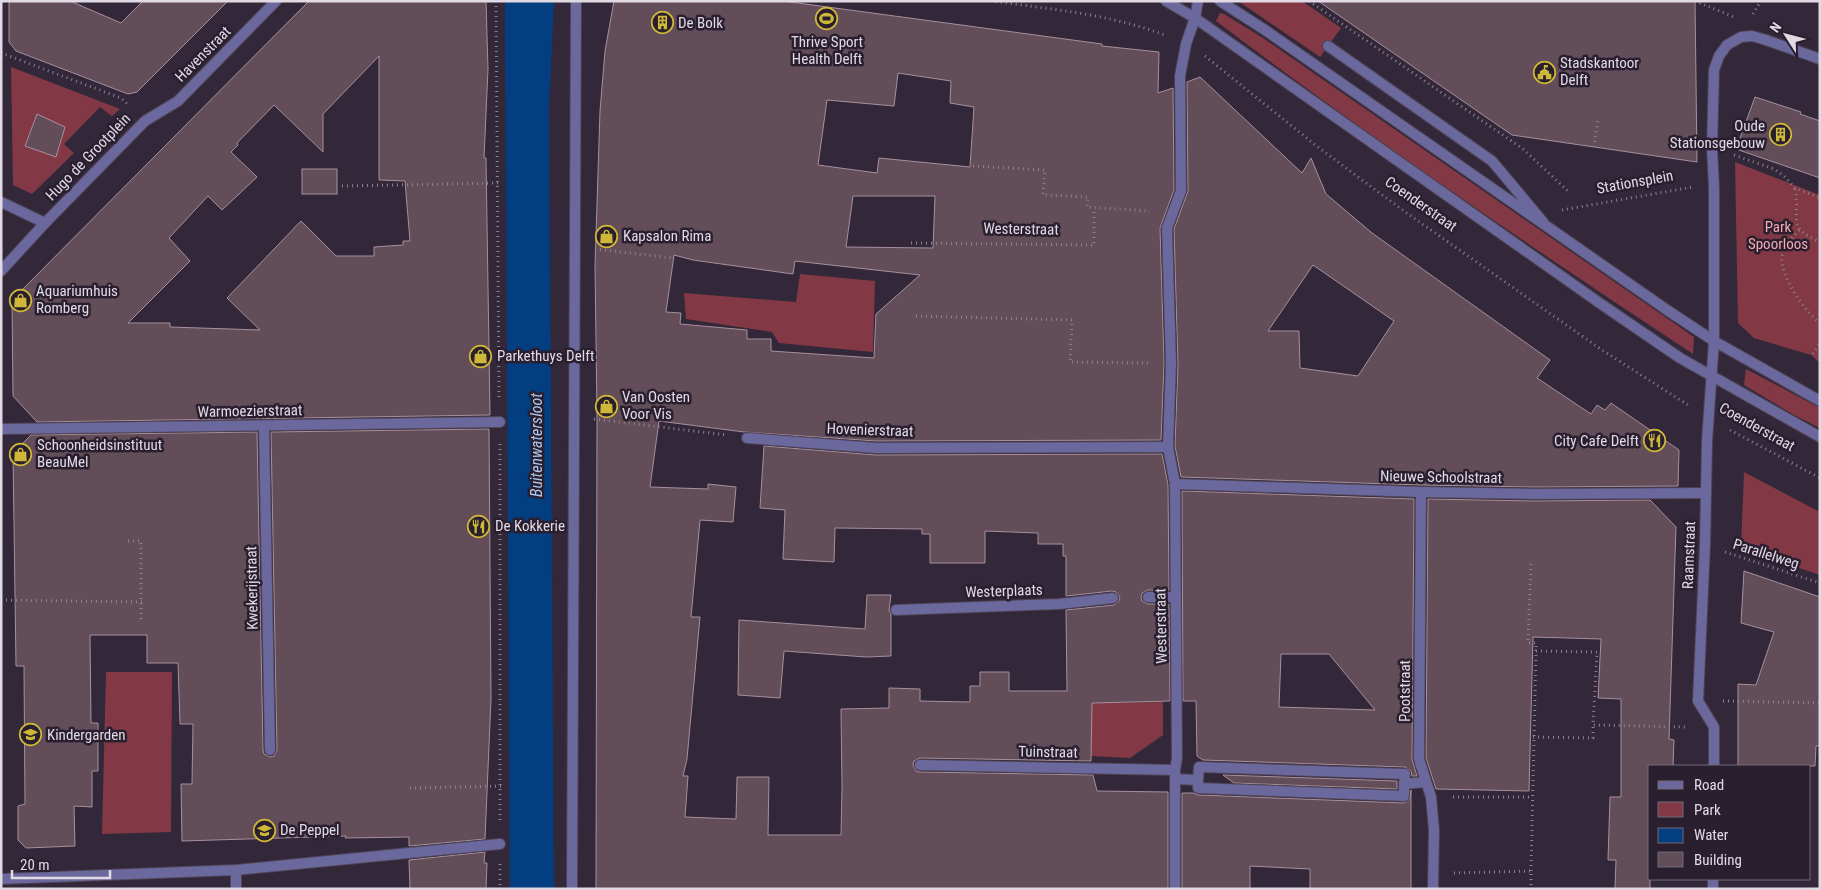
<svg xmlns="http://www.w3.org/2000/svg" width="1821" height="890" viewBox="0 0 1821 890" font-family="'Roboto Condensed',sans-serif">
<rect width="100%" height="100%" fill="#332839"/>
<g fill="#823945">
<polygon points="1238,1 1302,1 1341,28 1320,57"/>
<path d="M1220 13 1224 14 1263 38 1694 337 1693 354C1531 247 1370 138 1216 21Z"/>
<polygon points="11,67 120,109 112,116 100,107 64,144 74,153 32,194 13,185"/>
<polygon points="1735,162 1820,195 1820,363 1811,355 1754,338 1738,323"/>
<polygon points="800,274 875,281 873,352 779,343 772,332 686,319 684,293 796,302"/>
<polygon points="1746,369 1820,408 1820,428 1794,415 1744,385"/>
<polygon points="1744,472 1820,512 1820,575 1741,548"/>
<polygon points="106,672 172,672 171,832 102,834"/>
<polygon points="1163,702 1163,735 1130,758 1090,756 1091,703"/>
</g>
<polygon fill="#033e81" points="505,1 554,1 549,108 554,889 510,889"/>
<g fill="#624d59" stroke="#a7909d" fill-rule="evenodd">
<polygon points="9,1 70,1 121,23 143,1 228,1 137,92 128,94 16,51 9,42"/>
<path d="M309 1H486L488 69 484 158H486L490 415 37 422 13 396 12 300ZM379 56V180L405 181 410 241H403V245L374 247V256H336L301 221 227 298 260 330 170 327V323H128L190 261 169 238 208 196 222 210 257 177 231 152 238 145 237 143 274 105 323 152V114Z"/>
<path d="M614 1H783L1102 44V46L1159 52 1158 93 1173 88 1174 190 1160 228 1164 364 1161 440 876 441 744 432 659 421 650 487 708 489V484L736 487 733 522 700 520 691 617H700L687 759 683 776H688L685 817 736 819 737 777H769L768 835H841L842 787 841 709 889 708V688L920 689V701L970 702V686H980V672H1009V691H1067L1066 610 1114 605 1119 601 1120 597 1116 592 1112 591 1066 596V556H1063V544H1038V533L985 531V563H930V534H922V529L835 528 834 562 783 559 785 510 760 508 764 446 876 455 1162 454 1168 485 1169 590H1148L1142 593 1141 597 1142 601 1148 604H1169L1170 701 1092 703 1091 761 920 758 914 761 913 765 916 771 920 772 1093 775 1097 791 1168 792V889H596L597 414 595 266 600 111 605 51ZM898 73 951 81 950 103 974 107 970 167 879 158 877 173 818 165 827 100 894 106ZM853 196H935L933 248 846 247ZM674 255 693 260 793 274 795 261 920 275 876 314 874 358 771 351V339H747V330L680 324 681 313 666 312Z"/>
<polygon points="1318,1 1695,1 1697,162 1512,135"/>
<path d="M1200 77 1302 173 1311 158 1326 194 1372 233 1550 360 1537 378 1591 414 1597 405 1605 410 1611 403 1679 450 1678 486 1534 487 1421 485 1181 477 1175 446 1178 364 1174 229 1188 191 1187 82ZM1313 265 1394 321 1358 376 1300 368 1299 331H1268Z"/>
<polygon points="1755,97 1801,112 1800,114 1820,121 1820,178 1736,149"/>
<polygon points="37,114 65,127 56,157 25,146"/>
<rect x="302" y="169" width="35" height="25"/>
<polygon points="489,429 491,699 485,839 409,846 409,837 345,838 346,836 182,841 181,784 192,784 193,724 180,724 178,663 147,663 147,635 90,635 91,723 98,723 98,771 92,771 92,807 74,806 75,846 26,848 18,840 18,806 25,804 24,666 16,666 13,453 31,435 257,432 263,750 264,754 270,757 274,756 277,750 271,432"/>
<path d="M1182 491 1414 499 1412 759 1417 776H1412L1411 771 1405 767 1203 760 1197 756 1196 701H1183ZM1281 654H1329L1375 710 1279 707Z"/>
<polygon points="1428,499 1534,501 1650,500 1676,527 1669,739 1674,740 1673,766 1650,766 1650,889 1615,889 1616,860 1608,860 1610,797 1621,797 1621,699 1598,698 1601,639 1533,637 1529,791 1436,789 1426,758"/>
<polygon points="1744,571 1820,597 1820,746 1816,746 1815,766 1738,766 1738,684 1756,685 1774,632 1741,623"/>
<polygon points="867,595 891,595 889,610 891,614 891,656 866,657 784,651 780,698 738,695 739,620 865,629"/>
<polygon points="1223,775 1397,781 1397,789 1234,783"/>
<polygon points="1411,790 1411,889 1310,889 1310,869 1250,866 1250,889 1182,889 1182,793 1193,793 1198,795 1404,803 1410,799"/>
<polygon points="485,852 484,863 487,863 486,889 410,889 409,860"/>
</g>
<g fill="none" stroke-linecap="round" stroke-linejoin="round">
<defs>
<g id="service">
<polyline points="1328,46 1492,161 1543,222"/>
<polyline points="1148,597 1175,597"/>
<polyline points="896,610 1059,604 1113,598"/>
</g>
<g id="pedestrian">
<polyline points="1175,779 1198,780 1199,767 1405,774 1404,784 1425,782"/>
<polyline points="1198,780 1198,788 1404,796 1404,784"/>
</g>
<g id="minor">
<polyline points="264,426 270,750"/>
<polyline points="1,429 500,422"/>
<polyline points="747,438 876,448 1168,447"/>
<polyline points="1175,484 1421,492 1534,494 1706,493"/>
<polyline points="1421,492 1419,759 1431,797 1434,830 1433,889"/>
<polyline points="920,765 1175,770"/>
<polyline points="1714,766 1714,727 1698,701 1705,545 1707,441 1714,341 1714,188 1712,148 1714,70 1719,56 1727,45 1741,37 1752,36 1766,40 1820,59"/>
<polyline points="236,870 236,889"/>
<polyline points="1,879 236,870 500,844"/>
<polyline points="572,889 576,1"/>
<polyline points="1175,889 1175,770 1177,758 1175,484 1168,447 1171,364 1167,228 1181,191 1180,76 1186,44 1195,18 1198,1"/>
<polyline points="1713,889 1713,879"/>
</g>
<g id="tertiary">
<polyline points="1166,1 1195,18 1601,304 1680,358 1820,437"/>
<polyline points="1220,1 1265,30 1667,310 1714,341 1820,401"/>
<polyline points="1,202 45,223"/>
<polyline points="1,271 45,223 145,121 178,101 276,1"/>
</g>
</defs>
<use href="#service" stroke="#4f4455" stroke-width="12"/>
<use href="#pedestrian" stroke="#4f4455" stroke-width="12"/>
<use href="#minor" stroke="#4f4455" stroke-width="12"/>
<use href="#tertiary" stroke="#4f4455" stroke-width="12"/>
<g stroke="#8b8290" stroke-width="3" stroke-dasharray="1 4" stroke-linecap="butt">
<polyline points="496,1 499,401"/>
<path d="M991 1C1050 9 1111 14 1167 36"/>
<polyline points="1309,1 1523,149 1568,191"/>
<polyline points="1695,1 1734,17"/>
<polyline points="1753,14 1761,1"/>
<polyline points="1,53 121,98 129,106"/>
<polyline points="1205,56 1314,144 1401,209 1602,350 1688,405"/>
<polyline points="1594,147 1598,120"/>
<polyline points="1734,155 1774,169 1784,176 1795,188 1820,198"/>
<polyline points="973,166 1045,170 1043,195 1088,197 1087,207 1150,211"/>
<polyline points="342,186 498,183"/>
<path d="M1795 189C1801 219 1785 227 1820 242"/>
<polyline points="1562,210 1693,187"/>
<path d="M1799 230C1792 238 1784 246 1782 256 1779 275 1805 312 1820 323"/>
<polyline points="911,243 1094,245 1094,208"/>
<polyline points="595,249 673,258"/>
<polyline points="916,316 1072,320 1070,362 1150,363"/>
<polyline points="1813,354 1820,343"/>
<polyline points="594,419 727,435"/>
<polyline points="1730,430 1820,478"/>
<polyline points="500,444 500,823"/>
<polyline points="128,541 141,541 141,623"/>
<polyline points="1725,552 1820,583"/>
<polyline points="1531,564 1528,643 1536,643 1536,651"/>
<polyline points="1,600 142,602"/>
<polyline points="1723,701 1820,703"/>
<polyline points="1533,737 1593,738 1593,725"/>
<polyline points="410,788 501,786"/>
<polyline points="1453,797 1532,797"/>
<polyline points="500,864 500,889"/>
<polyline points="1531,871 1536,651 1597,652 1593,725 1688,727"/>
<polyline points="1454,873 1531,871 1531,889"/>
</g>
<use href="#service" stroke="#6a689d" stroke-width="10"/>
<use href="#pedestrian" stroke="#6a689d" stroke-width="10"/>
<use href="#minor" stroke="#6a689d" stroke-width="10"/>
<use href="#tertiary" stroke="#6a689d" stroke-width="10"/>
</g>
<defs>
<symbol id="stadium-ring" viewBox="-11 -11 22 22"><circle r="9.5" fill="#291f2f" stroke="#cfb837" stroke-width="1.5"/><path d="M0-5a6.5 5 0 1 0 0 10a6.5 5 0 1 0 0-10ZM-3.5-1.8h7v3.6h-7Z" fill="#cfb837"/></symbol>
<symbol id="building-ring" viewBox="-11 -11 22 22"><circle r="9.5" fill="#291f2f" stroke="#cfb837" stroke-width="1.5"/><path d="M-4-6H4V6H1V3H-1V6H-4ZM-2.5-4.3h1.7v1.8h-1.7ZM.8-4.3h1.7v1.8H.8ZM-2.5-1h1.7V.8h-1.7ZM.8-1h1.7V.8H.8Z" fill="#cfb837"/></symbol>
<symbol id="civic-ring" viewBox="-11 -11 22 22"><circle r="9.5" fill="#291f2f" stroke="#cfb837" stroke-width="1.5"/><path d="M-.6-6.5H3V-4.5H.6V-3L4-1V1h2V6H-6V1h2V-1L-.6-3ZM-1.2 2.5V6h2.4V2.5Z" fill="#cfb837"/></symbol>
<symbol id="shop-ring" viewBox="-11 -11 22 22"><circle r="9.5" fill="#291f2f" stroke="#cfb837" stroke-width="1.5"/><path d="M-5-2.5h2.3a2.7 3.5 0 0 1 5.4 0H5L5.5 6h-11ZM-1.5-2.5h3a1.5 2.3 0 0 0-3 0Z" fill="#cfb837"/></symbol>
<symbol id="restaurant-ring" viewBox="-11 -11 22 22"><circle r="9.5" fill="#291f2f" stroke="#cfb837" stroke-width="1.5"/><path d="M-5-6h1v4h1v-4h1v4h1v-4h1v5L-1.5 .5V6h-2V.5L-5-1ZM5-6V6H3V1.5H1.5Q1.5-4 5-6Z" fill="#cfb837"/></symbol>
<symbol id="school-ring" viewBox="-11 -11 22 22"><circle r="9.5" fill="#291f2f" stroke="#cfb837" stroke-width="1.5"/><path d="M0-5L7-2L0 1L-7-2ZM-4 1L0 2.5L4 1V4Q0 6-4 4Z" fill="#cfb837"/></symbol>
</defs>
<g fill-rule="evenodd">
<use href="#stadium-ring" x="814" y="6" width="25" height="25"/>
<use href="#building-ring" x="650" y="10" width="25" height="25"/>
<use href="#civic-ring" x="1532" y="60" width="25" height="25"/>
<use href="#building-ring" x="1768" y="122" width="25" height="25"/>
<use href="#shop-ring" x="594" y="224" width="25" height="25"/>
<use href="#shop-ring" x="8" y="288" width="25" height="25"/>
<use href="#shop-ring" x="468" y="344" width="25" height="25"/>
<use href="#shop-ring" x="594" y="394" width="25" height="25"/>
<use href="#restaurant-ring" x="1642" y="428" width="25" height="25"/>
<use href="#shop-ring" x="8" y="442" width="25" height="25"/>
<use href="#restaurant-ring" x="466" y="514" width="25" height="25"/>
<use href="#school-ring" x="18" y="722" width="25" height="25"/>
<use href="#school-ring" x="252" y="818" width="25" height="25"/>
</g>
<g text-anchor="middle" stroke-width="5" stroke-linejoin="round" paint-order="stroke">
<g font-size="15" fill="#e1dae5" stroke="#291f2f" text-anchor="start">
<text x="678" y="28">De Bolk</text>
<text x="827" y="47" text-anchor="middle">Thrive Sport<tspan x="827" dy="17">Health Delft</tspan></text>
<text x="1560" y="68">Stadskantoor<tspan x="1560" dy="17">Delft</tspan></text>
<text x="1765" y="131" text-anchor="end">Oude<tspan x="1765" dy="17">Stationsgebouw</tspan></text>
<text x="623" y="241">Kapsalon Rima</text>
<text x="36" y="296">Aquariumhuis<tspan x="36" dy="17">Romberg</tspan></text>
<text x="497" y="361">Parkethuys Delft</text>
<text x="622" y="402">Van Oosten<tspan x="622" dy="17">Voor Vis</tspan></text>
<text x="1639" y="446" text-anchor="end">City Cafe Delft</text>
<text x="37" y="450">Schoonheidsinstituut<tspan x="37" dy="17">BeauMel</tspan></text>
<text x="495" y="531">De Kokkerie</text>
<text x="47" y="740">Kindergarden</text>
<text x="280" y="835">De Peppel</text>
</g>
<g font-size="15" fill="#e1dae5" stroke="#291f2f">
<text transform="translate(203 54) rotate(-45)" y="5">Havenstraat</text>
<text transform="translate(88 157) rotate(-46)" y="5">Hugo de Grootplein</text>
<text transform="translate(1635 182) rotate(-10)" y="5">Stationsplein</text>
<text transform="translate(1421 204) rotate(35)" y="5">Coenderstraat</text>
<text transform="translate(1021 229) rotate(1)" y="5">Westerstraat</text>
<text transform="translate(250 411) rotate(-1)" y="5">Warmoezierstraat</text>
<text transform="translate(1757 427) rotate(29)" y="5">Coenderstraat</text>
<text transform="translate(870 430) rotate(2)" y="5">Hovenierstraat</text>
<text transform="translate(1441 477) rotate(1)" y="5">Nieuwe Schoolstraat</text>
<text transform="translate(1766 554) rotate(18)" y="5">Parallelweg</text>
<text transform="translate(1689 555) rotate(-88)" y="5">Raamstraat</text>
<text transform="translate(252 588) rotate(-91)" y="5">Kwekerijstraat</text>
<text transform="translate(1004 591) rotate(-2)" y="5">Westerplaats</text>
<text transform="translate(1161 626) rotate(-91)" y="5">Westerstraat</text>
<text transform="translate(1405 691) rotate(-90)" y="5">Pootstraat</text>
<text transform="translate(1048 752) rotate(1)" y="5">Tuinstraat</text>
</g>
<g font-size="15" fill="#f7a9b2" stroke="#291f2f">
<text x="1778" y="232">Park<tspan x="1778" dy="17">Spoorloos</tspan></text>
</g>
<g font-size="16" font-style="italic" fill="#adc9ef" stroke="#291f2f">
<text transform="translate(536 445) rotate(-90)" y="6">Buitenwatersloot</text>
</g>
</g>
<rect width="1821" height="890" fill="none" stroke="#e1dae5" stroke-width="5"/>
<rect x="1648" y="765" width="162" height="115" fill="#291f2f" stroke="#736a78"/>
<rect x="1658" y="781" width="25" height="8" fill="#6a689d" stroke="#736a78"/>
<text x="1694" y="790" font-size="15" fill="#e1dae5">Road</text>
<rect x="1658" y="802" width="25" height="15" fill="#823945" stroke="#736a78"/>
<text x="1694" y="815" font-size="15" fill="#e1dae5">Park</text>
<rect x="1658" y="828" width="25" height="15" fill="#033e81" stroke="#736a78"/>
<text x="1694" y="840" font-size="15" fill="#e1dae5">Water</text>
<rect x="1658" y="852" width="25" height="15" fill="#624d59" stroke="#736a78"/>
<text x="1694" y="865" font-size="15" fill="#e1dae5">Building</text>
<g transform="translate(1786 35) rotate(306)" stroke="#291f2f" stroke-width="4" paint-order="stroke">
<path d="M0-4L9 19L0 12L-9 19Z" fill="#e1dae5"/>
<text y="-8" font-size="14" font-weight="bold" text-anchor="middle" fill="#e1dae5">N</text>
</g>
<path d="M12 870v8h98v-8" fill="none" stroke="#e1dae5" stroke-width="2.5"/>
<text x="20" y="870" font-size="15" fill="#e1dae5" stroke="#291f2f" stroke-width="4" paint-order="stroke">20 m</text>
</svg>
